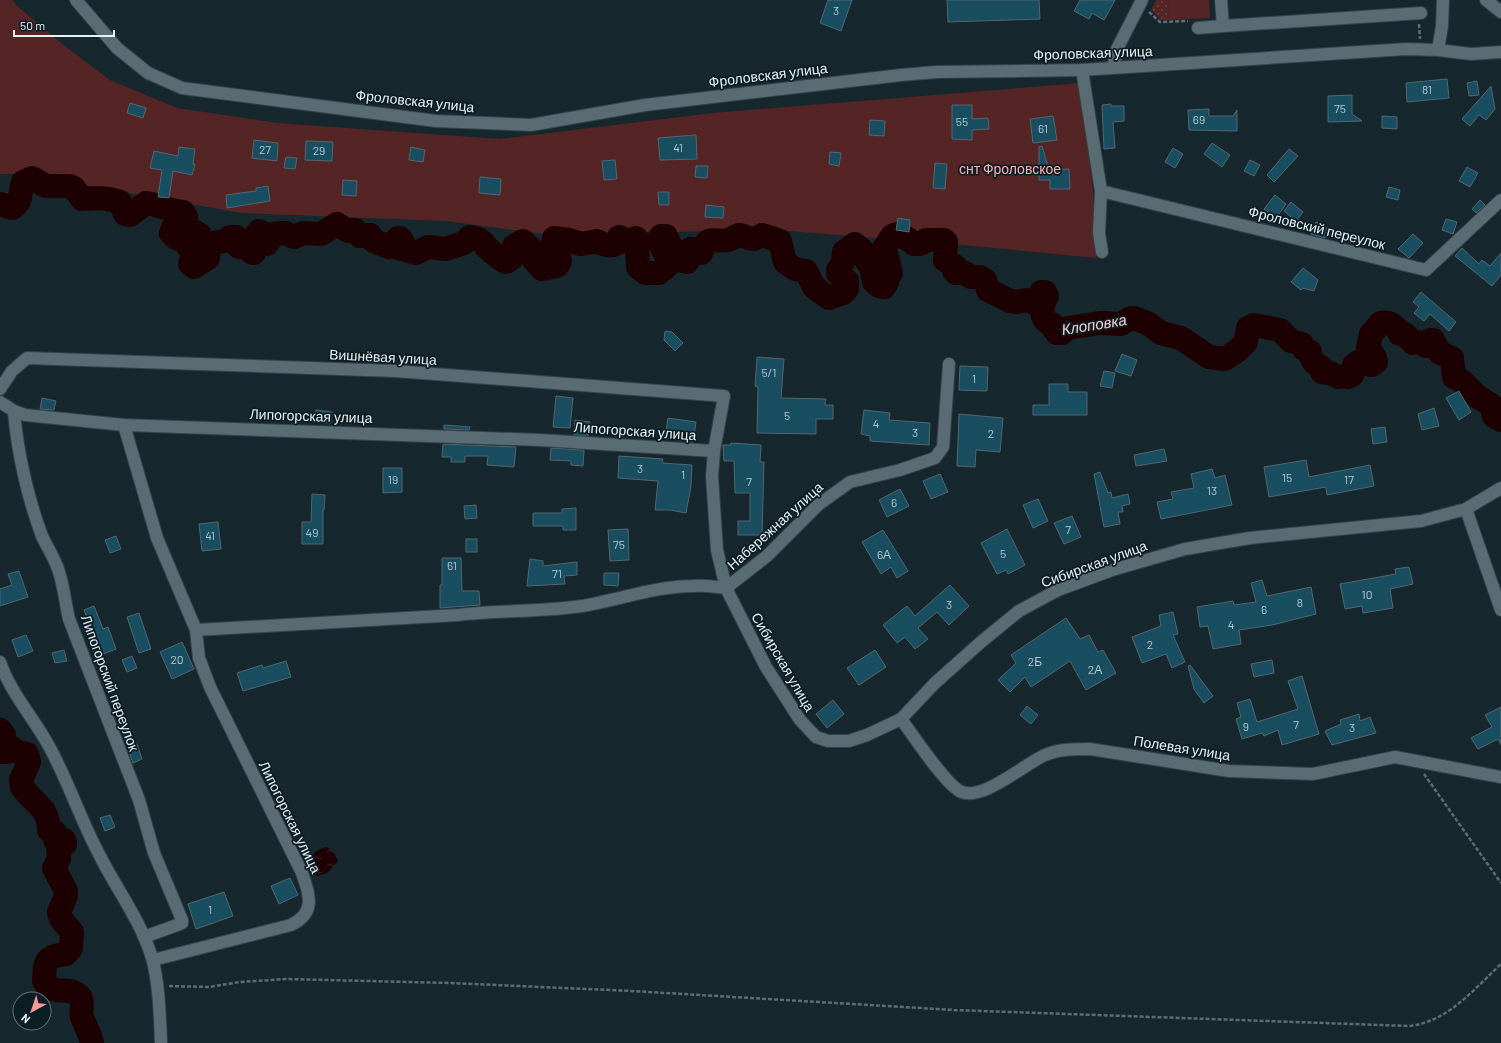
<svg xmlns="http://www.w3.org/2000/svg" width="1501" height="1043" viewBox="0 0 1501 1043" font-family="Barlow,sans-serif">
<defs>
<pattern id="grass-dots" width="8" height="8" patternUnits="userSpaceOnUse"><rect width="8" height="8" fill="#552526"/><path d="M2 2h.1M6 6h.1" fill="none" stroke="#6d4546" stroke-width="1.8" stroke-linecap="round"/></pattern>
<pattern id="water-ripples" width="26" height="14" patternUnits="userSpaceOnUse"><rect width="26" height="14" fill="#1d0002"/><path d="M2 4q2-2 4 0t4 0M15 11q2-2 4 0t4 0" fill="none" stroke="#3e2628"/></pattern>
</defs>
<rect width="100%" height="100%" fill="#16272e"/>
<polygon fill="url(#grass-dots)" points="1156,0 1168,0 1169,20 1161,20 1151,10"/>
<g fill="#552526">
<polygon points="0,0 13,0 15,4 61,43 110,80 177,108 277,123 500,139 713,113 1081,83 1093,192 1096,258 953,244 763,229 559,236 446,221 241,213 24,174 0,174"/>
<polygon points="1168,0 1209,0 1210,18 1169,20"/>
</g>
<polygon fill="url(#water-ripples)" points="326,847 333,851 338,861 327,873 318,876 310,871 307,863 316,851"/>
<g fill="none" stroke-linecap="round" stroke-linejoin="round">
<g stroke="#1d0002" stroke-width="24">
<path d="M0 204 12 208C23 202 19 193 23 182L32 178 46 186H69L74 188 82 199C96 198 107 197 120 202L125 214 130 215 146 203C160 205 169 211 183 212L186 217 174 226 171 233 176 238 193 231 200 235V238C196 241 191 240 187 245L194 253 190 264 194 267 208 258 209 248 212 243 225 241 230 237H236L239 247 251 246V252L254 253 256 249V235L259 231 264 234V242L267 244 273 234 285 233 294 237 303 233 321 234 337 224 348 231 355 230 360 236 370 235 374 241 389 247 398 238H400L403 242 400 246 401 249 416 253 428 247 445 249 464 243 470 237C477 238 483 240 486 247 492 251 500 260 506 262L512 258 514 246 523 241 533 251V259L542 269 557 266 560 261 558 255 552 247 554 238 569 240 581 244 597 241C604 245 611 248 619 242V237L630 241 636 238 639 241 637 247 638 267 645 273H659L668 265 667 257 658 240 661 236H666L677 260 687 262 690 258 689 250 691 249 696 253H701C708 233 713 243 728 240 732 239 735 236 739 235 745 235 749 240 754 239L762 235 780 241 785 262 795 269 806 271 814 287 829 298 843 293 847 289V281L838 273V270L843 262 844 252 855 244 862 250 863 256 871 267 874 282 879 286 884 287 887 282 886 279 891 273 887 257 883 250 892 236 897 234 908 239 914 244H920L926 240H944L946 242 945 260 955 266 954 271 956 273H965L971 277H980L985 280 988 290 1010 301 1017 302 1027 300 1034 303 1039 300 1041 292H1045L1047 296C1042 306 1038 320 1052 324L1054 329 1057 333H1062L1067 328 1100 323 1121 324 1131 318H1134L1149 324 1161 333 1181 338 1209 357 1225 359 1238 350 1246 342 1248 328 1254 325 1275 329 1280 330 1291 341 1302 344 1304 349 1310 352C1311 360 1314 364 1321 367L1322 372 1330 373 1338 377"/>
<path d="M1347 377 1352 375 1354 365 1358 362 1372 365 1376 362 1375 358 1368 347 1371 334 1381 323C1389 321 1397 326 1400 334H1405L1413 343 1418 342 1426 346 1429 344 1430 340H1433L1440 353 1452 358 1454 377 1462 381 1478 397 1491 405 1494 416 1501 420"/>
<path d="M0 730 4 735 1 747 3 752H7L12 748 18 752 27 754 29 762 21 780 22 787C34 804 48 806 49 830L55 832V840H64L65 842V844L58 848 59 859 54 868 66 891V896L59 912 61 919 72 932 71 948 66 954C45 957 45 960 44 981 55 997 67 986 77 994 85 999 80 1009 82 1017 85 1026 90 1033 92 1043"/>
</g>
</g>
<g fill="#194d60" stroke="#54676f">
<polygon points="828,0 852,0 841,31 820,23"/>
<polygon points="947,0 1039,0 1040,19 948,22"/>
<polygon points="1080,0 1115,0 1104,20 1092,13 1089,19 1074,11"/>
<polygon points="1447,79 1449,98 1407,102 1406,83"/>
<polygon points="1477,81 1479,95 1469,96 1467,83"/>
<polygon points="1491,86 1495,109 1486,120 1479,115 1470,126 1462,119"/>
<polygon points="1352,95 1352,114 1362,121 1328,122 1328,96"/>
<polygon points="130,103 146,108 143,118 127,113"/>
<polygon points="1111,104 1111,106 1124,106 1124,121 1113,122 1115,148 1104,149 1102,105"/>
<polygon points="952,105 972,105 972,119 988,118 989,129 972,130 972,140 952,139"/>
<polygon points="1209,109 1209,116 1233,116 1237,110 1237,131 1189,130 1188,110"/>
<polygon points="1053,116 1057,140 1033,143 1030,119"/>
<polygon points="1382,116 1397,117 1397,129 1382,128"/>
<polygon points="870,120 885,121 884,136 869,135"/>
<polygon points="696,135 697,159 660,160 658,138"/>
<polygon points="254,140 278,143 277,161 252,158"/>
<polygon points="306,141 333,142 332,161 305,160"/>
<polygon points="1212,143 1230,155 1222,167 1204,154"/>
<polygon points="1042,146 1049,170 1069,169 1070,189 1050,189 1050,180 1039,180 1039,147"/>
<polygon points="179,147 195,149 193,164 195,164 192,175 173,171 169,198 158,197 162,170 150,168 154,151 178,156"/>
<polygon points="411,147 425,150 423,162 409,160"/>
<polygon points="1173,148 1183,154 1175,168 1165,162"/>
<polygon points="1289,149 1298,156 1274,182 1267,175"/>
<polygon points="830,152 841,153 839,166 829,164"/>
<polygon points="286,157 297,158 295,169 284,168"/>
<polygon points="615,160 617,179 604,180 602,161"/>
<polygon points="1250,160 1260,165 1254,176 1244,171"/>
<polygon points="935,163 947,164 945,189 933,188"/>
<polygon points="696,166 708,166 707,178 695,177"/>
<polygon points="1467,167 1478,173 1470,187 1459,181"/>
<polygon points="480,177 501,179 500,195 479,193"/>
<polygon points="343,180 357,181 356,196 342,195"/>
<polygon points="268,186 270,201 227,208 226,195 256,191 256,188"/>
<polygon points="1389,187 1400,190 1398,200 1386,197"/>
<polygon points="658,192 669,192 669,205 659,205"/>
<polygon points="1275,195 1286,204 1276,218 1264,209"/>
<polygon points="1480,200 1485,205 1476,213 1472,209"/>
<polygon points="1291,202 1303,212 1296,221 1284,211"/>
<polygon points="706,205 724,207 723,218 705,217"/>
<polygon points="898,218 910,220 909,232 896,230"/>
<polygon points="1446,219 1457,222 1453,234 1442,230"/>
<polygon points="1316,222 1329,229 1325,238 1311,234"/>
<polygon points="1413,234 1423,243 1409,258 1398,249"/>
<polygon points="1462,248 1479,264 1482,260 1490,266 1501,253 1501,275 1492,286 1455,256"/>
<polygon points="1303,268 1318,280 1314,291 1302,288 1301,290 1291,282"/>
<polygon points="1421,292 1456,322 1449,331 1430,314 1424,321 1414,313 1419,307 1413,302"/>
<polygon points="665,331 672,332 683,343 675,351 664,340"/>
<polygon points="1122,354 1137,360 1131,376 1115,371"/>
<polygon points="757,357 784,359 781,398 826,399 825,405 833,405 833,419 816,419 816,434 757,433 758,387 755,386"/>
<polygon points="960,366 988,367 987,391 959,390"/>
<polygon points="1104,371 1115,373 1112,388 1100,386"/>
<polygon points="1049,384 1068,384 1068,392 1087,392 1087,415 1033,415 1033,405 1049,405"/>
<polygon points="1459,391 1471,412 1459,420 1446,398"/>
<polygon points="556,396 573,398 570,428 553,427"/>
<polygon points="42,398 56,401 54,410 40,409"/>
<polygon points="1434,408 1439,426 1422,430 1418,414"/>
<polygon points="316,410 332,412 331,423 314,422"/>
<polygon points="864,410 890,413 889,420 930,423 929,445 870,441 870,436 861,434"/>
<polygon points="959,414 1003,418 1000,452 976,450 975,467 957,466"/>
<polygon points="668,418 696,422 693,442 665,438"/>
<polygon points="575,420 590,422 588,436 574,435"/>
<polygon points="444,425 470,427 469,430 444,429"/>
<polygon points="1385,427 1387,442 1373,444 1371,429"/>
<polygon points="731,443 761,445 760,462 764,462 762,535 738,535 738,521 750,521 750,493 735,493 734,461 724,461 723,445 731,445"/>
<polygon points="443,444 516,447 514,467 487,465 488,456 465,456 465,462 451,462 451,457 442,457"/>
<polygon points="551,448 584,450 583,466 571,465 571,461 550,460"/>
<polygon points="1164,449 1167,461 1136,466 1134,455"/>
<polygon points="619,456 663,459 662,463 692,465 691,486 686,513 670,510 655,510 658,481 618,478"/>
<polygon points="1306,460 1309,477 1370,465 1374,486 1327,495 1326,487 1269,497 1264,467"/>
<polygon points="383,468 402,468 402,492 383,493"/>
<polygon points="1212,469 1215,478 1225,475 1232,505 1161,519 1157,502 1173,499 1171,492 1194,488 1191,474"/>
<polygon points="1100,472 1108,493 1111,492 1112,498 1128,494 1130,504 1122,506 1123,512 1118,512 1120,524 1104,527 1094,474"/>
<polygon points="940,474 948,492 931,499 923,481"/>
<polygon points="900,489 909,506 887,517 879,500"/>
<polygon points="312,494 325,495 324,510 323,510 323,544 302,544 302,522 311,522"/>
<polygon points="1038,499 1048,521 1033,528 1023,505"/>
<polygon points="476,505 477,518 465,519 464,506"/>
<polygon points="576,508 576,530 563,530 563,526 533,526 533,513 562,513 562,509"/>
<polygon points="1072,516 1081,537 1064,544 1054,523"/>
<polygon points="218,522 221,549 202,551 199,524"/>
<polygon points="628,529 629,560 610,561 608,530"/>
<polygon points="1007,529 1025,565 1008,574 1006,570 997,574 981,543"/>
<polygon points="883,530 908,571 897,578 891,567 881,574 862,542"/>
<polygon points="116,536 121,549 110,553 105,540"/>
<rect x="466" y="539" width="11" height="13"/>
<polygon points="442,558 461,558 462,591 479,591 480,605 440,608 440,585 442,585"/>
<polygon points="530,559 543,561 543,566 577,562 577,575 564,576 565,584 527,586"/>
<polygon points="1409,567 1413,584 1390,589 1393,608 1363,613 1362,606 1345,609 1340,584 1396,574 1395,569"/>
<polygon points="19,571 28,597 0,606 0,589 12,585 8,574"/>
<polygon points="604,573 619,573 618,586 604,585"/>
<polygon points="1262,580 1267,596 1311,587 1316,614 1272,625 1239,630 1241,644 1213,649 1208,626 1200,627 1197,607 1233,601 1234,605 1256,602 1251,583"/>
<polygon points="950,585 969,606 949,625 937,612 918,628 928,639 915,649 905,637 897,643 883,625 907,606 915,616"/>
<polygon points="94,606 103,629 108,627 116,649 96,657 88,635 93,633 84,610"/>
<polygon points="1173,612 1178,634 1173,635 1185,662 1172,668 1166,654 1142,663 1132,637 1161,626 1159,615"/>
<polygon points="139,613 151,649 139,653 127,617"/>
<polygon points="1066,618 1080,639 1089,635 1098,652 1103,650 1116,673 1086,690 1070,661 1031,687 1025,677 1010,692 998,680 1016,663 1011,655"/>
<polygon points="26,635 33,651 18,657 12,640"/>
<polygon points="182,642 194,669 172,679 160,652"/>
<polygon points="64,650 67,661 55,663 52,653"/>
<polygon points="875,650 886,667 859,685 847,668"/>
<polygon points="132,656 137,668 127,672 122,660"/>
<polygon points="1272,660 1274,673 1254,677 1251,664"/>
<polygon points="286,661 291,677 243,691 237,673 262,665 263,668"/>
<polygon points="1190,665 1213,696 1204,703 1194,689 1188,666"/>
<polygon points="1302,676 1319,734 1282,745 1278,730 1264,736 1262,733 1242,739 1236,719 1241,717 1237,703 1250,699 1257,722 1298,709 1288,681"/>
<polygon points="833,700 844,714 827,728 816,714"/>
<polygon points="1027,706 1038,715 1031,724 1020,715"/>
<polygon points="1501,707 1501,745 1498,739 1478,749 1471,738 1492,727 1485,715"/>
<polygon points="1359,714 1360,721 1370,717 1376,733 1332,745 1325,731 1341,724 1340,720"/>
<polygon points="137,744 142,759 133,763 127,747"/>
<polygon points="110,815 115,827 105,831 100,818"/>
<polygon points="290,878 298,895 279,904 271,886"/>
<polygon points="224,892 233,916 196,929 188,904"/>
</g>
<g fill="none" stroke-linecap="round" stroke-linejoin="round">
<defs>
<g id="minor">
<polyline points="76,0 117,48 148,73 182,88 436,121 531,125 645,105 901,75 936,72 1082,70 1406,49 1438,50 1471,54 1501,52"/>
<polyline points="1221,0 1223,26 1421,13"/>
<polyline points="1486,0 1501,12"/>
<polyline points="1198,28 1223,26"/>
<polyline points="1438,50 1442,26 1443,0"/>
<polyline points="1113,68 1117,49 1142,0"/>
<polyline points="1082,70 1101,191 1099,233 1102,252"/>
<polyline points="1101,191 1426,270 1501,200"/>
<polyline points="0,389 12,371 27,358 395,371 724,396 714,451 712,476 717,550 726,588 766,667 800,720 816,737 828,741 849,741 867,735 901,719 935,683 981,642 1019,611 1058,590 1112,570 1185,549 1250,538 1421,521 1466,509 1501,488"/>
<polyline points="0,402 14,411 25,415 124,425 540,440 714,451"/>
<path d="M14 411C17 451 28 499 42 536 47 547 54 557 58 569 64 585 65 603 69 619L139 800 154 853 182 920V923L180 924 144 937"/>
<path d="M124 425 157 538 196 630 199 658 210 687 302 873C310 895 316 913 291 925L153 960"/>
<polyline points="1466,509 1501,610"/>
<polyline points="726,588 767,556 818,505 850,482 900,470 935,458 943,447 949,364"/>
<path d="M196 630 458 615C500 610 541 612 582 606 618 600 657 586 693 586 704 585 715 587 726 588"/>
<path d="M0 662C11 694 34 718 50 748 69 783 81 821 100 856 117 890 141 921 152 958 159 982 160 1018 161 1043"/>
<path d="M901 719C915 738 941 778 958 790 979 805 1024 764 1045 755 1059 749 1074 749 1090 749L1229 771 1313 774 1395 757 1501 777"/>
</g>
</defs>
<use href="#minor" stroke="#344148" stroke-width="14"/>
<g stroke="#5e6d73" stroke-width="2.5" stroke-dasharray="4 2" stroke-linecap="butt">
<polyline points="1149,12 1160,22 1188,21"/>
<polyline points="1419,24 1420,39"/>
<polyline points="1424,774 1501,883"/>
<path d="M169 986 209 987 240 982 286 979 450 983 632 991 954 1010 1409 1026C1448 1022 1474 989 1501 964"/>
</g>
<use href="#minor" stroke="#596b73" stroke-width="12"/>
</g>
<g text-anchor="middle" stroke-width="3.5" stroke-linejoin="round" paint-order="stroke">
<g font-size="12" fill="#b4c9d1">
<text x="836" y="15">3</text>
<text x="1427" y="94">81</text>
<text x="1340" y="113">75</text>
<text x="1199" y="124">69</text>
<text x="962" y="126">55</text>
<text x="1043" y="133">61</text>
<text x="678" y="152">41</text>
<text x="265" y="154">27</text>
<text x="319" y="155">29</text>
<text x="769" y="377">5/1</text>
<text x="974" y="383">1</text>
<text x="787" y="420">5</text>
<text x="876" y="428">4</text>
<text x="915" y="437">3</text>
<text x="991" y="438">2</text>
<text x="640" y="473">3</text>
<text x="683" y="479">1</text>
<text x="1287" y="482">15</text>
<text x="393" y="484">19</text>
<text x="1349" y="484">17</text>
<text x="749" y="486">7</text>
<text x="1212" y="495">13</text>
<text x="894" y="507">6</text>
<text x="1068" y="534">7</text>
<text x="312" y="537">49</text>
<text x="210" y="540">41</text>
<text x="619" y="549">75</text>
<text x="1003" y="558">5</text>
<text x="884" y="559">6А</text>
<text x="452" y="570">61</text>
<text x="557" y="578">71</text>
<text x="1367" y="599">10</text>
<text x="1300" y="607">8</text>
<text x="949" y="609">3</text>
<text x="1264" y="614">6</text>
<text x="1231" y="629">4</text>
<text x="1150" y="649">2</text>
<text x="177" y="664">20</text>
<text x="1035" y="666">2Б</text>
<text x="1095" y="674">2А</text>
<text x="1296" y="729">7</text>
<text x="1246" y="731">9</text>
<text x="1352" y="732">3</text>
<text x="210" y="914">1</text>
</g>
<g font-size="14" fill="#e7f2f7" stroke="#0d1d24">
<text transform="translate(1093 53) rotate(-2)" y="5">Фроловская улица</text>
<text transform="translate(768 75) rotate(-7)" y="5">Фроловская улица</text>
<text transform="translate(415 101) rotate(6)" y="5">Фроловская улица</text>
<text transform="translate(1317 228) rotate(14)" y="5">Фроловский переулок</text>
<text transform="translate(383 357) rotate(3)" y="5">Вишнёвая улица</text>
<text transform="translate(311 416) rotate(2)" y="5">Липогорская улица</text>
<text transform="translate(635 431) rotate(4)" y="5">Липогорская улица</text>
<text transform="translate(775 526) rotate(-42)" y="5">Набережная улица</text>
<text transform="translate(1094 564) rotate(-20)" y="5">Сибирская улица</text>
<text transform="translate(783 662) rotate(60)" y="5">Сибирская улица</text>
<text transform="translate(110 683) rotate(70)" y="5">Липогорский переулок</text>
<text transform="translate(1182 748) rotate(9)" y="5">Полевая улица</text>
<text transform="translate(290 817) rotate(64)" y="5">Липогорская улица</text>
</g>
<g font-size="14" fill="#fbb1b0" stroke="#0d1d24">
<text x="1010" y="174">снт Фроловское</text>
</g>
<g font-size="15" font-style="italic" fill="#f4cecc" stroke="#0d1d24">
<text transform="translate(1094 325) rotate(-9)" y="5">Клоповка</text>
</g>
</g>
<g transform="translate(32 1011) rotate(220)"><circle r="19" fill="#0d1d24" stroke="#647278"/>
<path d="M0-3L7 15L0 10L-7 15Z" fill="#f59b9a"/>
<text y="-6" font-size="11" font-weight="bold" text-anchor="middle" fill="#e7f2f7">N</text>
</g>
<path d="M14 30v6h100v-6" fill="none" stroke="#e7f2f7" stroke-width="2"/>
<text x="20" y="30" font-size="12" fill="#e7f2f7" stroke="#0d1d24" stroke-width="3" paint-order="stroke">50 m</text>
</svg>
